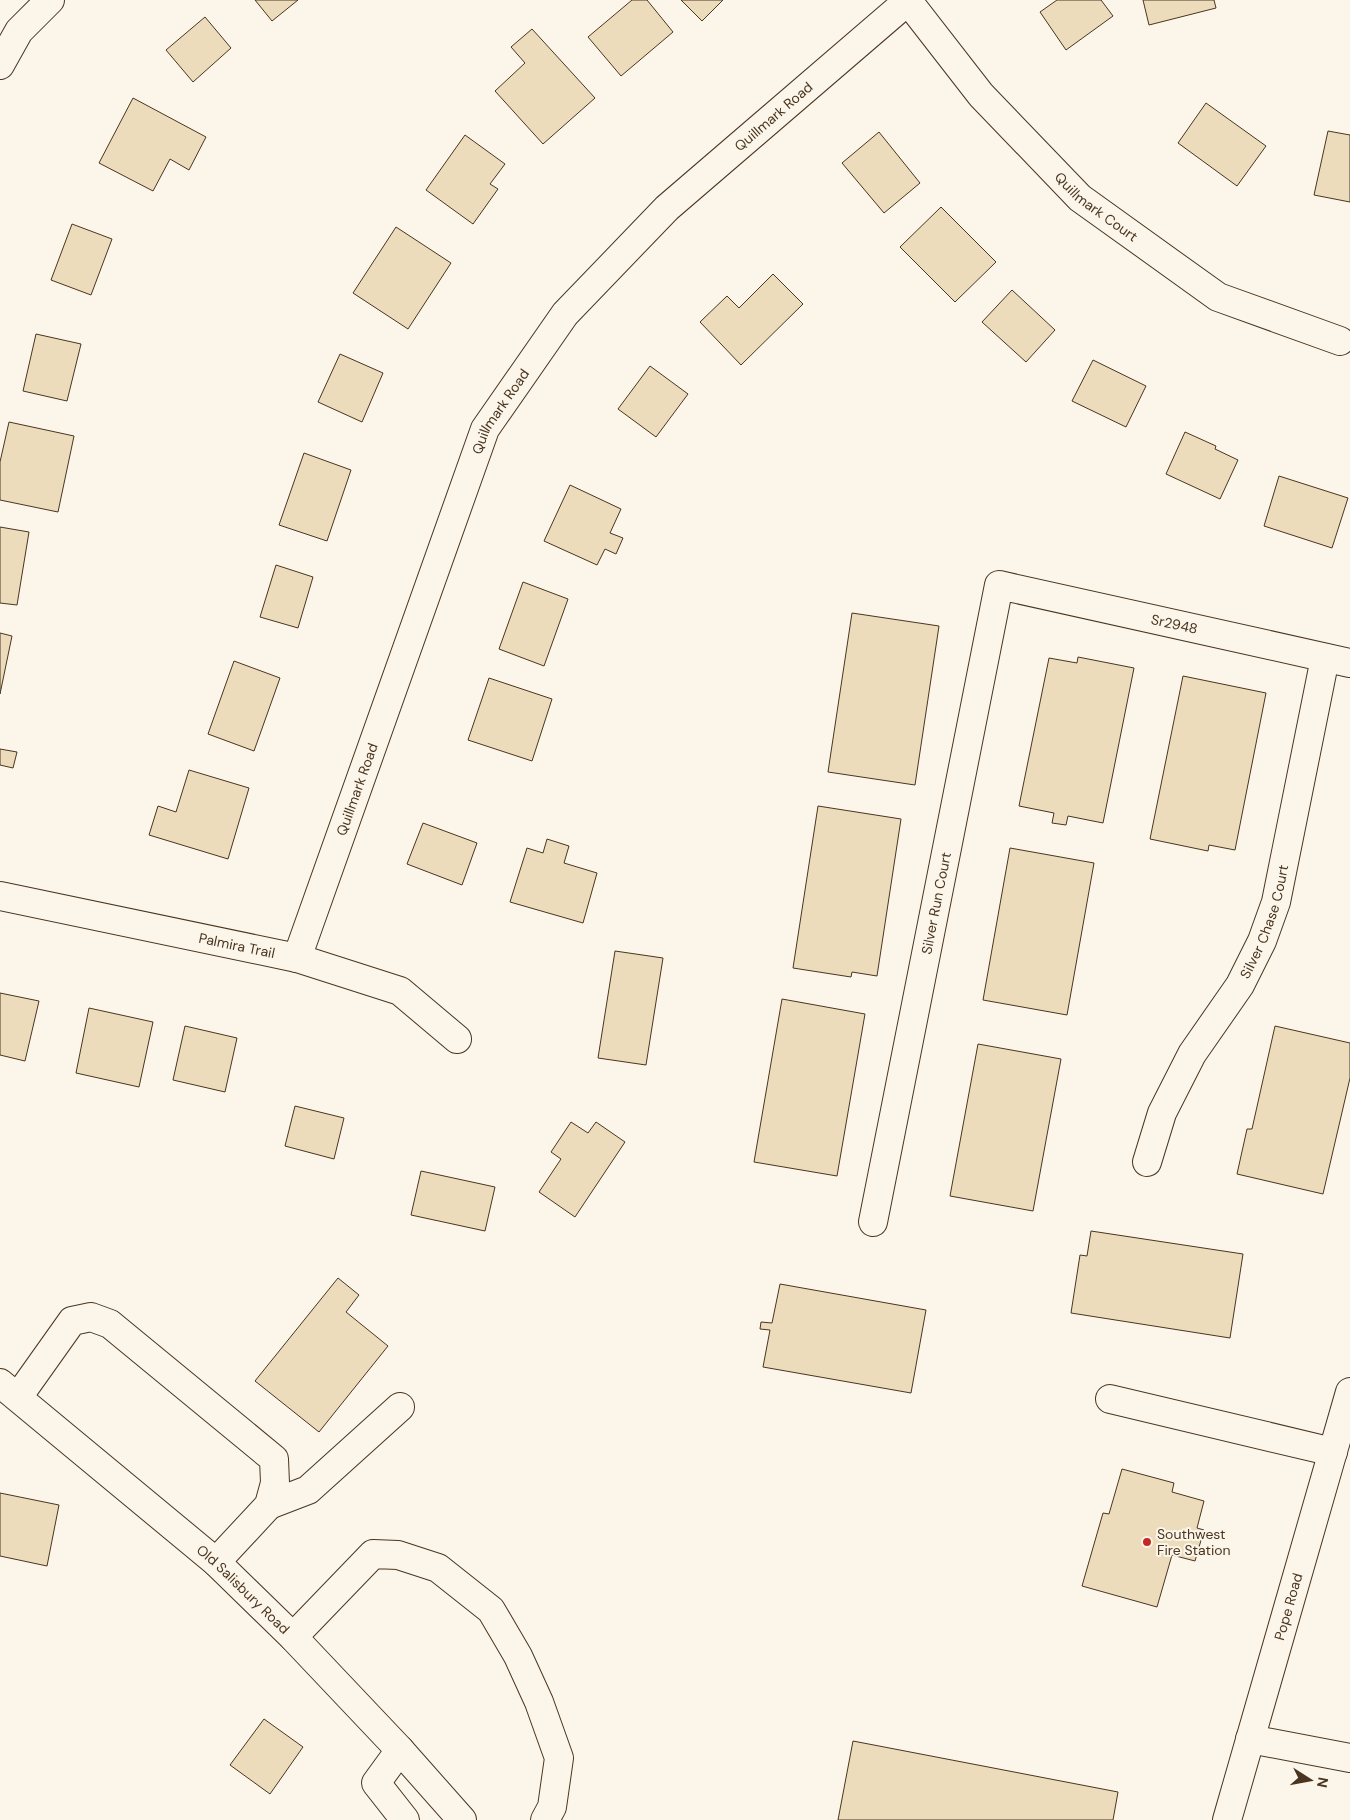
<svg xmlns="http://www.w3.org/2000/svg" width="1350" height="1820" viewBox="0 0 1350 1820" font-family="'DM Sans',sans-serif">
<rect width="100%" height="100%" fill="#fbf6e9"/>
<g fill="#ecdcbc" stroke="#4a3520">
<polygon points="255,0 298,0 272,21"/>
<polygon points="632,0 647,0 673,32 621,76 588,37"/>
<polygon points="681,0 723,0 702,21"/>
<polygon points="1057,0 1101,0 1113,16 1066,50 1040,12"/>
<polygon points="1143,0 1214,0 1216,8 1149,25"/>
<polygon points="205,17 231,48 193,82 166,50"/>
<polygon points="532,29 595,98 543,144 495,91 525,63 511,47"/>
<polygon points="133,98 206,137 189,170 170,159 153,191 99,163"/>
<polygon points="1206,103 1266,146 1237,186 1178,143"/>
<polygon points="1328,131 1350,135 1350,202 1314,195"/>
<polygon points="879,132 920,183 884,213 842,163"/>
<polygon points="465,135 505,164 490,184 498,189 473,224 426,190"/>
<polygon points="941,207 996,262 955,302 900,247"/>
<polygon points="72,224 112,239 91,295 51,280"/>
<polygon points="396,227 451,263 408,329 353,293"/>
<polygon points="773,274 803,304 741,365 700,322 727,296 739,308"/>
<polygon points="1012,290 1055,330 1026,362 982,322"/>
<polygon points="36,334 81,344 67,401 23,391"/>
<polygon points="340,354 383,373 362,422 318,402"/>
<polygon points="1093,360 1146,386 1126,427 1072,401"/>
<polygon points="650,366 688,394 656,437 618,409"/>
<polygon points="9,422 74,436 58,512 0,500 0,462"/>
<polygon points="1185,432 1216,446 1215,449 1238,460 1220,499 1166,474"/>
<polygon points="304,453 351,470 327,541 279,525"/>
<polygon points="1279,476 1348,498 1332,548 1264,526"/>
<polygon points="570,485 621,509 610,533 623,538 616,554 605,549 597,565 544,541"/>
<polygon points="0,527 29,532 17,605 0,603"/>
<polygon points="276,565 313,577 298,628 260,617"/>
<polygon points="523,582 568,599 544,666 499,649"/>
<polygon points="852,613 939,626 915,785 828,772"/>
<polygon points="0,633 12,636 0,694"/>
<polygon points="1078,657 1134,668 1103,823 1068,816 1066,825 1052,823 1054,813 1019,806 1049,658 1077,663"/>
<polygon points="234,661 280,678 254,751 208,734"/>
<polygon points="1183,676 1266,693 1235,850 1209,845 1208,851 1150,839"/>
<polygon points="489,678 552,699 532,761 468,740"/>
<polygon points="0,749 17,752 13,768 0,765"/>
<polygon points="189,770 249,788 228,859 149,835 158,806 176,812"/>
<polygon points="818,806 901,819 877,976 852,972 851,977 793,968"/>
<polygon points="423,823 477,843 462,885 407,864"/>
<polygon points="547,839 569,846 564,863 597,873 583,923 510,902 527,848 543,853"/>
<polygon points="1010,848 1094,863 1067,1015 983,1000"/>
<polygon points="615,951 663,958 646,1065 598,1058"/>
<polygon points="0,993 39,1001 25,1061 0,1055"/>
<polygon points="782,999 865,1014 837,1176 754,1162"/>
<polygon points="89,1008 153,1022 139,1087 76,1073"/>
<polygon points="185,1026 237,1038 225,1092 173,1080"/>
<polygon points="1275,1026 1350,1043 1350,1078 1323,1194 1237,1174 1247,1129 1252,1129"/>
<polygon points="978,1044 1061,1059 1033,1211 950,1196"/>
<polygon points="295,1106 344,1118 334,1159 285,1146"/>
<polygon points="571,1122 588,1133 596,1122 625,1142 575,1217 539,1192 561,1159 551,1152"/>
<polygon points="421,1171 495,1187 485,1231 411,1215"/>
<polygon points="1091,1231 1243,1254 1230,1338 1071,1313 1080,1255 1087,1256"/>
<polygon points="338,1278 359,1295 346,1312 388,1346 319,1432 255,1381"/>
<polygon points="780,1284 926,1310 911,1393 763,1367 770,1330 760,1329 761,1322 772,1323"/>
<polygon points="1122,1469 1174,1483 1172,1492 1204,1501 1197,1528 1204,1530 1195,1561 1172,1555 1157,1607 1082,1586 1103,1513 1109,1514"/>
<polygon points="0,1493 59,1505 47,1566 0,1556"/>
<polygon points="264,1719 303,1747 270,1794 230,1765"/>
<polygon points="853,1741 1118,1792 1113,1820 838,1820"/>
</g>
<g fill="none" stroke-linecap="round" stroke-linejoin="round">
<defs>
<g id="minor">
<path id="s1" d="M908 1 981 95 1080 198 1218 297 1340 341"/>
<polyline points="0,65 19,31 50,0"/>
<path id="s2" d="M0 896 297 958 400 991 457 1039"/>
<path id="s3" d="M297 958 485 429 565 314 667 208 909 0"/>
<path id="s4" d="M1147 1162 1162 1113 1192 1054 1240 985 1262 941 1276 902 1325 658"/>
<path id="s5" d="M873 1222 999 585 1350 663"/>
<polyline points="18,1397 72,1321 91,1317 110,1324 274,1459 275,1483 269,1505 216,1562"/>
<polyline points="1110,1399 1333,1452"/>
<polyline points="269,1505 308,1490 400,1407"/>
<polyline points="293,1637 373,1554 398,1555 438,1568 491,1610 518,1656 539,1702 559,1758 552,1807 545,1820"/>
<polyline points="1250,1739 1350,1758"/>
<polyline points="400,1750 376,1783 405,1820"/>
<path id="s6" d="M1227 1820 1350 1392"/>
</g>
<g id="major">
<path id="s7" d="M0 1383 216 1562 293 1637 400 1750 462 1820"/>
</g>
</defs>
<use href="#minor" stroke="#4a3520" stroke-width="30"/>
<use href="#major" stroke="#4a3520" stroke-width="30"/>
<use href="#minor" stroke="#fbf6e9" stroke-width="28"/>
<use href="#major" stroke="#fbf6e9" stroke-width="28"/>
</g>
<circle fill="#c62828" stroke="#fbf6e9" stroke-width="2" cx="1147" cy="1542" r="5"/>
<g text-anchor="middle" stroke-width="4" stroke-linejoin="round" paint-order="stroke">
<g font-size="14" fill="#4a3520" stroke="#fbf6e9">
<text dy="5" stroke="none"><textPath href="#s3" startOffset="989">Quillmark Road</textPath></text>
<text dy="5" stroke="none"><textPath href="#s1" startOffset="280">Quillmark Court</textPath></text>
<text dy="5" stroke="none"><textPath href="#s3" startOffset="584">Quillmark Road</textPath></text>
<text dy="5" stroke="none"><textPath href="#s5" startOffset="829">Sr2948</textPath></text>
<text dy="5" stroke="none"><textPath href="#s3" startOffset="179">Quillmark Road</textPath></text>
<text dy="5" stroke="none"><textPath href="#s5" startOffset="325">Silver Run Court</textPath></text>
<text dy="5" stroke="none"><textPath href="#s4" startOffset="270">Silver Chase Court</textPath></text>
<text dy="5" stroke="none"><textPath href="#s2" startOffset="242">Palmira Trail</textPath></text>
<text dy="5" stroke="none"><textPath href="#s7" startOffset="319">Old Salisbury Road</textPath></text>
<text dy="5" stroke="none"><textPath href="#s6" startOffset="222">Pope Road</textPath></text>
</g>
<g font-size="14" fill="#4a3520" stroke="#fbf6e9" text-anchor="start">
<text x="1157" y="1539">Southwest<tspan x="1157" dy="16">Fire Station</tspan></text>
</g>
</g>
<g transform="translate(1310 1780) rotate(101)" stroke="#fbf6e9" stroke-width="4" paint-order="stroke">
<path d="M0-4L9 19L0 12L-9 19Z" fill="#4a3520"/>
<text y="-8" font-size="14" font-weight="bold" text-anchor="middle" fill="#4a3520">N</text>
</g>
</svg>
